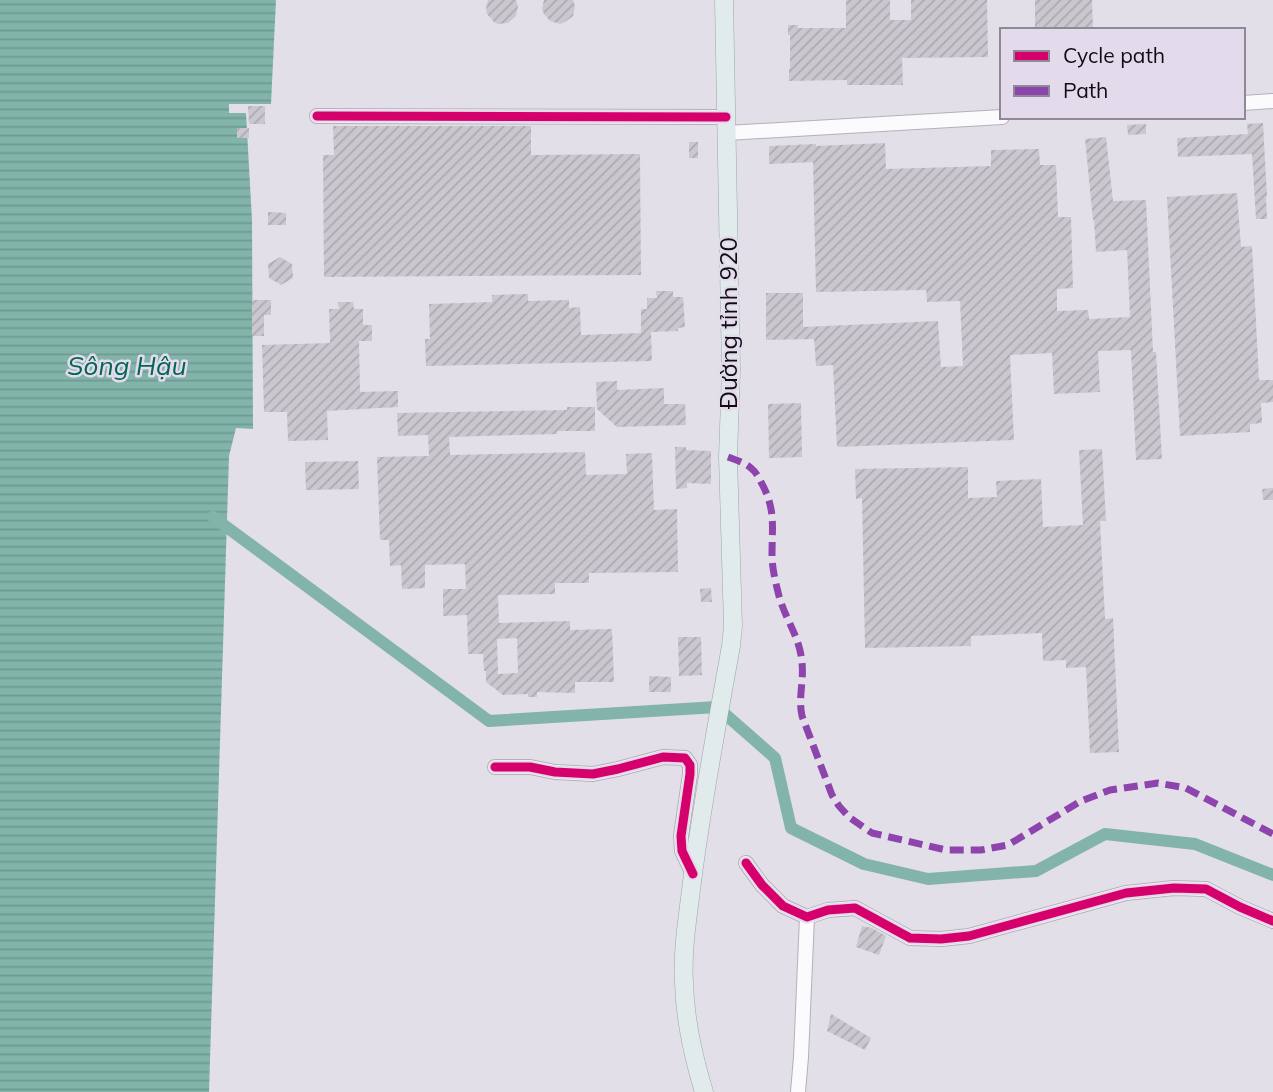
<svg xmlns="http://www.w3.org/2000/svg" width="1273" height="1092" viewBox="0 0 1273 1092" font-family="Mulish,sans-serif">
<defs>
<pattern id="water-rules" width="6" height="5" patternUnits="userSpaceOnUse" patternTransform="scale(1.75)"><rect width="6" height="5" fill="#82b4aa"/><path d="M0 2.5h6" fill="none" stroke="#6f9a91"/></pattern>
<pattern id="building-hatch" width="6" height="6" patternUnits="userSpaceOnUse" patternTransform="scale(1.75)"><rect width="6" height="6" fill="#cac7ce"/><path d="M-1 1l2-2M0 6l6-6M5 7l2-2" fill="none" stroke="#acaab0"/></pattern>
</defs>
<rect width="100%" height="100%" fill="#e3dfe8"/>
<polygon fill="url(#water-rules)" points="0,0 276,0 271,104 229,104 229,113 246,113 252,220 253,429 236,428 229,456 209,1092 0,1092"/>
<g fill="none" stroke-linecap="round" stroke-linejoin="round">
<polyline stroke="#82b4aa" stroke-width="12" points="213,517 489,721 717,707 775,758 791,828 864,864 928,879 1036,871 1105,834 1195,844 1273,875"/>
</g>
<g fill="url(#building-hatch)" fill-rule="evenodd">
<polygon points="488,0 516,0 518,6 516,16 508,23 498,24 494,22 487,14 486,9"/>
<polygon points="544,0 573,0 575,6 573,16 565,22 560,24 550,21 544,14 542,9"/>
<polygon points="846,0 890,0 890,20 911,20 911,0 987,0 988,57 902,58 903,85 847,85 847,80 789,81 789,69 790,69 790,35 788,35 788,25 798,25 798,28 846,28"/>
<polygon points="1035,0 1092,0 1093,30 1035,30"/>
<polygon points="248,106 265,106 265,124 249,124"/>
<polygon points="1263,123 1267,197 1266,197 1267,219 1256,219 1252,154 1178,157 1177,138 1248,134 1247,124"/>
<polygon points="1146,124 1146,134 1128,135 1127,125"/>
<polygon points="333,126 531,126 531,155 640,154 641,275 324,277 323,155 334,155"/>
<rect x="237" y="128" width="12" height="10"/>
<polygon points="1106,137 1113,201 1146,200 1153,352 1156,352 1162,459 1136,460 1131,350 1098,351 1100,392 1054,394 1052,353 1010,355 1014,440 837,447 833,365 816,366 814,339 766,340 766,293 803,293 803,327 938,321 941,367 963,366 960,301 927,302 926,290 816,292 813,162 769,164 769,146 816,144 816,146 885,143 886,169 991,166 991,150 1039,149 1040,165 1056,165 1058,217 1071,217 1073,288 1057,289 1057,311 1088,310 1089,319 1130,317 1127,250 1096,252 1094,220 1093,220 1085,139"/>
<rect x="689" y="142" width="9" height="16"/>
<polygon points="1237,193 1241,247 1252,246 1259,380 1273,380 1273,402 1261,403 1262,423 1250,424 1250,432 1180,436 1167,197"/>
<polygon points="268,212 286,213 286,225 268,225"/>
<polygon points="280,257 292,264 293,278 281,285 269,278 268,264"/>
<polygon points="656,291 673,291 673,297 683,297 685,327 678,328 678,331 651,332 652,361 426,366 425,339 430,339 429,304 492,302 492,295 528,294 528,301 569,300 569,308 580,307 581,335 641,333 641,309 647,309 647,298 657,298"/>
<polygon points="252,300 271,300 271,315 264,315 264,336 252,336"/>
<polygon points="338,302 353,302 354,309 363,309 363,325 372,325 372,341 359,341 360,392 398,391 398,407 327,411 328,440 288,441 287,412 264,412 262,345 330,343 329,309 339,309"/>
<polygon points="617,381 617,390 664,388 664,404 685,404 686,425 617,427 597,409 596,382"/>
<polygon points="801,403 802,457 769,458 768,404"/>
<path d="M567 407H595V431H557V434L449 437 450 455 585 452 586 475 627 474 626 454 652 453 654 510 677 509 678 572 589 573V583H555V594L498 595 499 623 570 621V630L612 629 614 682H575V693L537 692V697H528V694L503 695 486 682V671H484L483 654H468L467 615 443 616V589H466L465 564 425 565V588L402 589 401 565 390 566 389 540H380L377 457 429 456 428 435 398 436 397 413 567 410ZM517 638 518 673 498 674 497 639Z"/>
<polygon points="675,447 686,447 686,450 711,451 711,484 687,483 687,488 676,489"/>
<polygon points="1102,449 1106,521 1100,521 1105,619 1113,618 1119,752 1090,753 1086,667 1066,668 1066,660 1043,661 1042,633 971,636 971,646 865,648 862,498 856,499 855,469 968,467 968,498 997,497 996,481 1041,479 1043,527 1083,525 1079,450"/>
<polygon points="358,461 359,489 306,490 305,462"/>
<polygon points="1273,488 1273,500 1263,500 1262,489"/>
<polygon points="711,588 712,602 701,602 700,589"/>
<polygon points="678,637 701,637 702,675 679,676"/>
<polygon points="649,676 671,677 671,692 649,692"/>
<polygon points="862,926 872,928 886,936 879,955 856,947"/>
<polygon points="831,1014 871,1038 865,1050 827,1031"/>
</g>
<g fill="none" stroke-linecap="round" stroke-linejoin="round">
<defs>
<g id="minor">
<polyline points="1243,103 1273,101"/>
<polyline points="317,116 726,117"/>
<polyline points="727,133 1002,117"/>
<polyline points="495,767 530,767 555,772 593,774 618,769 663,757 685,758 690,765 690,774 681,836 682,851 693,874"/>
<polyline points="746,863 762,885 783,906 807,917 828,910 855,908 910,938 941,939 969,936 1126,893 1174,888 1206,889 1240,907 1273,921"/>
<polyline points="798,1092 801,1057 807,917"/>
</g>
<path id="major" d="M704 1092C693 1056 685 1020 684 983 682 949 688 916 692 882 702 803 717 724 731 646L733 626 728 457 731 370 724 0"/>
</defs>
<use href="#minor" stroke="#b4b0b8" stroke-width="16"/>
<use href="#major" stroke="#97a8a8" stroke-width="19"/>
<use href="#minor" stroke="#fbfafc" stroke-width="14"/>
<use href="#major" stroke="#e1ebeb" stroke-width="18"/>
<path stroke="#8e44ad" stroke-width="7" stroke-dasharray="14 7" stroke-linecap="butt" d="M728 457C736 460 746 463 752 469 756 472 759 478 761 482 776 509 772 526 772 555 772 567 775 580 778 592 784 618 800 636 802 663 804 681 798 698 802 716L832 795 839 806 849 817 872 833 946 850H981L1008 845 1081 801 1110 790 1158 783 1186 788 1273 834"/>
<defs>
<g id="cycleway">
<polyline points="317,116 726,117"/>
<polyline points="495,767 530,767 555,772 593,774 618,769 663,757 685,758 690,765 690,774 681,836 682,851 693,874"/>
<polyline points="746,863 762,885 783,906 807,917 828,910 855,908 910,938 941,939 969,936 1126,893 1174,888 1206,889 1240,907 1273,921"/>
</g>
</defs>
<use href="#cycleway" stroke="#e3dbec" stroke-width="13"/>
<use href="#cycleway" stroke="#d6006c" stroke-width="9"/>
</g>
<g text-anchor="middle" stroke-width="5" stroke-linejoin="round" paint-order="stroke">
<g font-size="24" fill="#0f0d13" stroke="#e3dbec">
<text transform="translate(729 323) rotate(-90)" y="8">Đường tỉnh 920</text>
</g>
<g font-size="26" font-style="italic" fill="#065" stroke="#e3dbec">
<text x="127" y="375">Sông Hậu</text>
</g>
</g>
<rect x="1000" y="28" width="245" height="91" fill="#e3dbec" stroke="#8e8995" stroke-width="2"/>
<rect x="1014" y="51" width="35" height="10" fill="#d6006c" stroke="#8e8995" stroke-width="2"/>
<text x="1063" y="63" font-size="21" fill="#0f0d13">Cycle path</text>
<rect x="1014" y="86" width="35" height="10" fill="#8e44ad" stroke="#8e8995" stroke-width="2"/>
<text x="1063" y="98" font-size="21" fill="#0f0d13">Path</text>
</svg>
